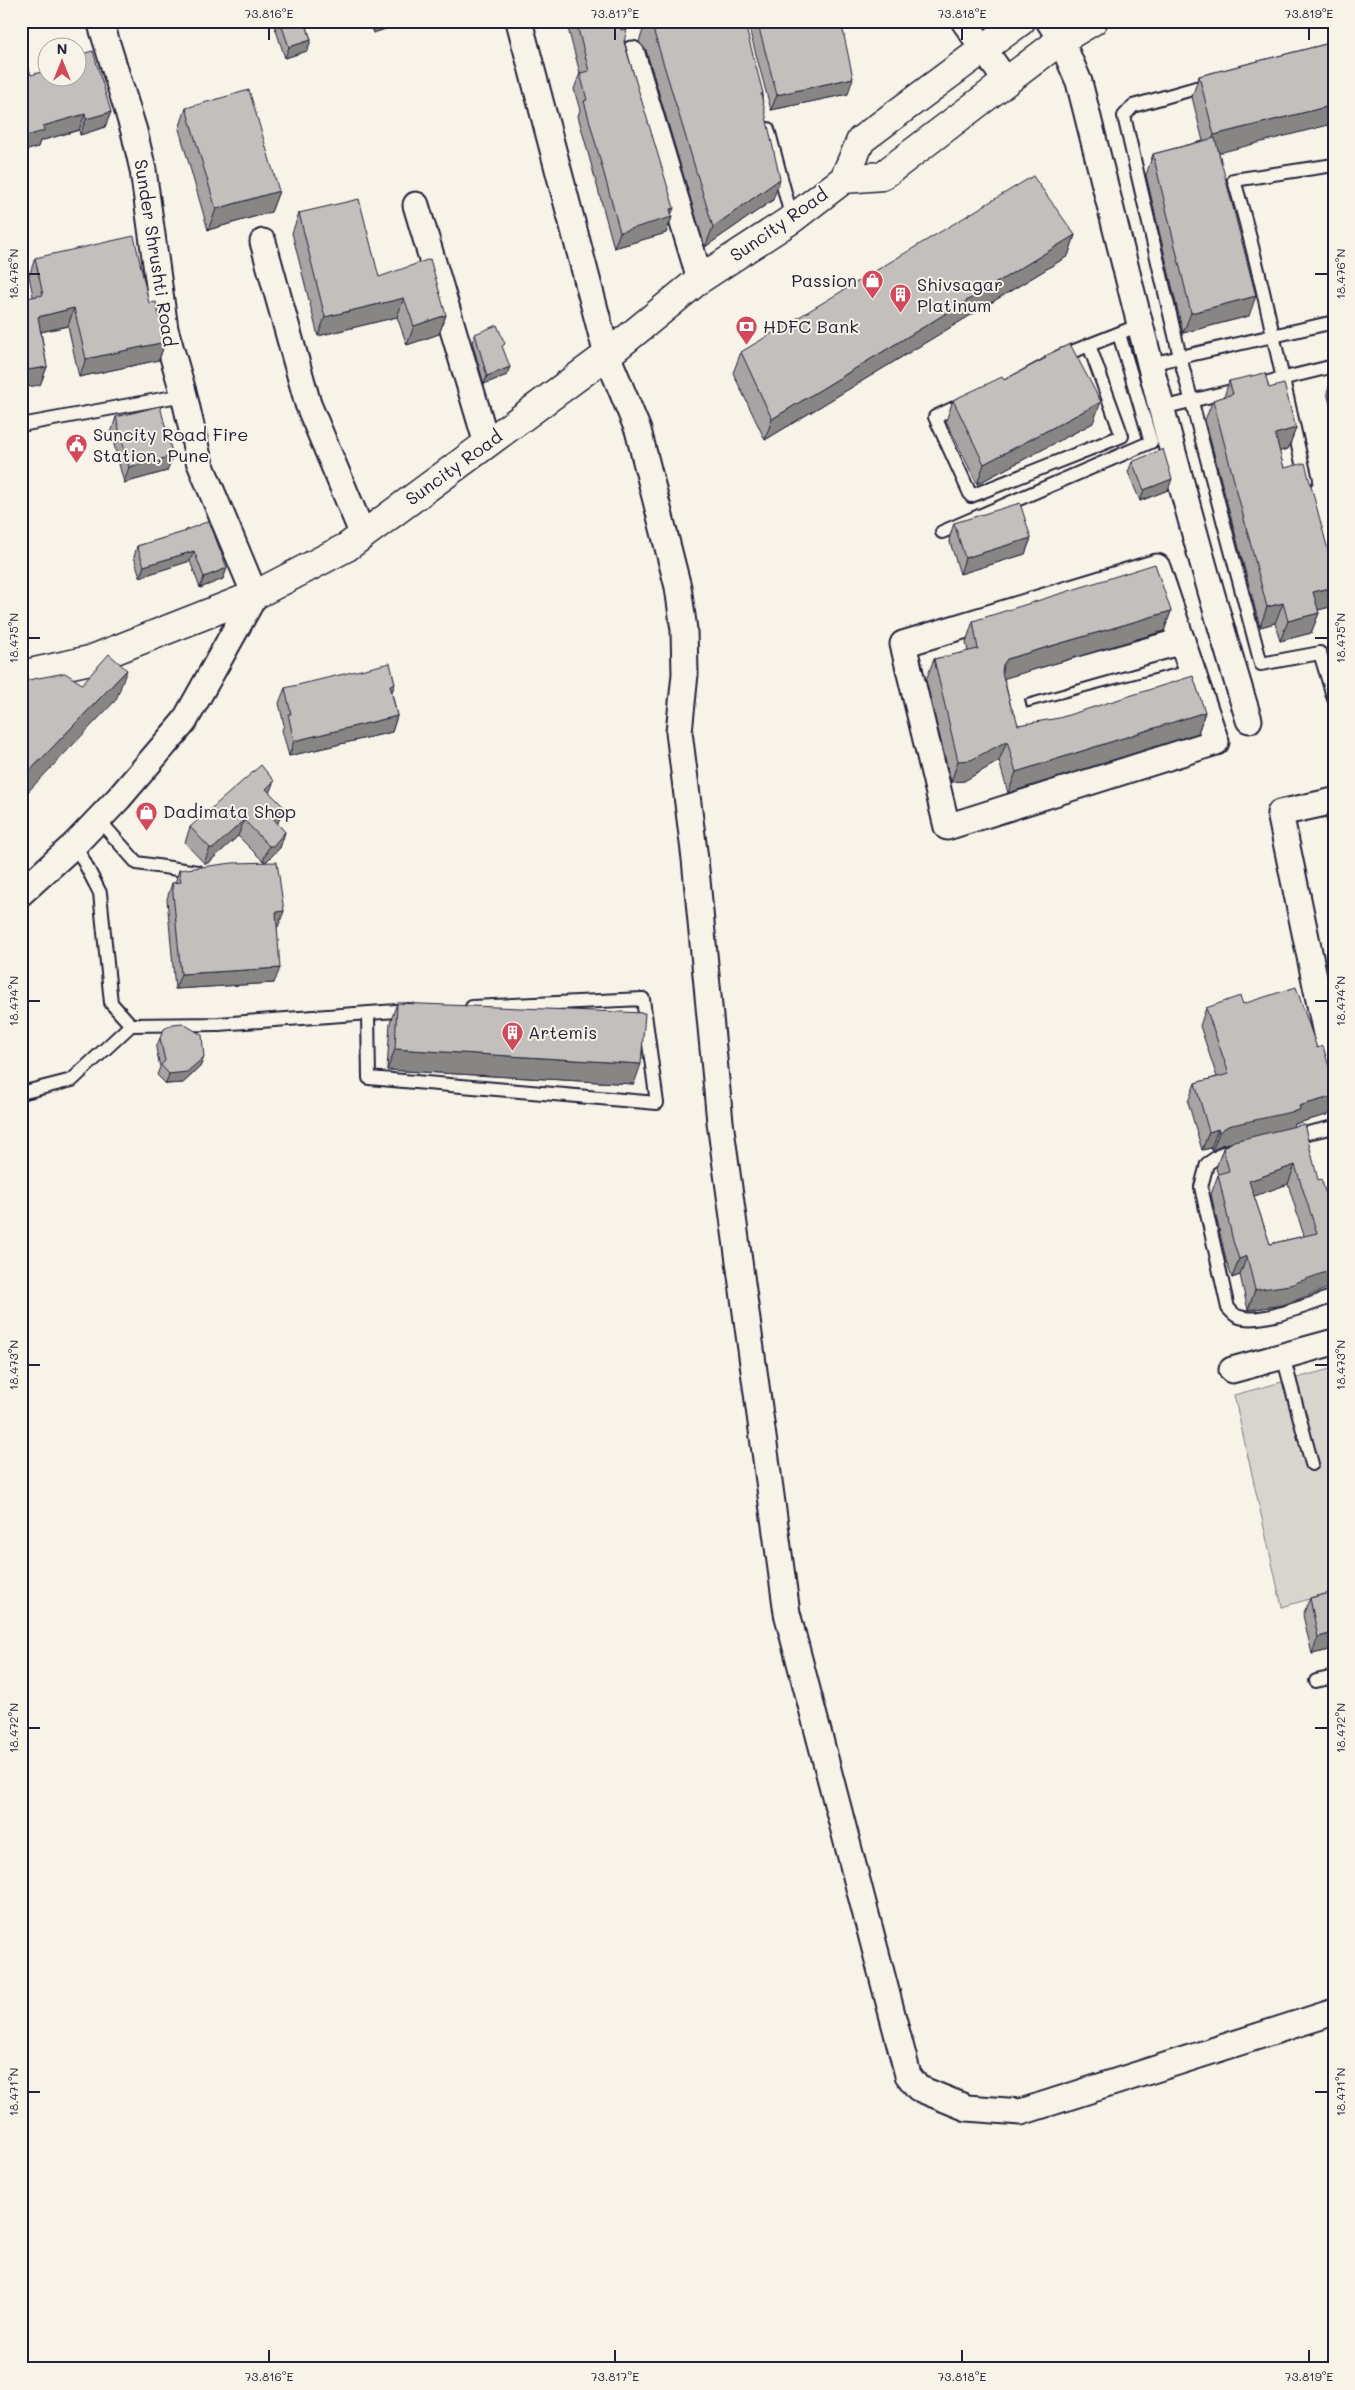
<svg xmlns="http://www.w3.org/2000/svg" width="1355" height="2390" viewBox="0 0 1355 2390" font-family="Mali,sans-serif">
<rect width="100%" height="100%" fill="#f7f3e8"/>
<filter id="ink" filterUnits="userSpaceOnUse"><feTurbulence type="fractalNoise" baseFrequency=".02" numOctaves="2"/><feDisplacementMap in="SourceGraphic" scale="10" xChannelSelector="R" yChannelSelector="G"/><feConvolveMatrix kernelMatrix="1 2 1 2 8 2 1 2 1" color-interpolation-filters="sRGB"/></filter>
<g filter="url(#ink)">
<polygon fill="#d8d5cf" stroke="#7d7c85" points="1334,1368 1334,1592 1282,1607 1234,1395"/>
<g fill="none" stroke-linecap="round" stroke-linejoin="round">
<defs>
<g id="lane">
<polyline points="1210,84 1133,106 1124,116 1180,357 1261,664 1320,653 1334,699"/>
<polyline points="768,129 792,219"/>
<polyline points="1059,357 1140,325"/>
<polyline points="1150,364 1334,322"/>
<polyline points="965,403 935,417 971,496 1122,436 1089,345"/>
<polyline points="1162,408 1334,366"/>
<polyline points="21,425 184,395"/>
<path d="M1306 480C1282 380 1263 279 1234 180L1334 165"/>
<polyline points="942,532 1151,442 1119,334"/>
<polyline points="98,819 137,863 197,872"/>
<polyline points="75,844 100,893 111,1003 131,1025 219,1024 410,1010"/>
<polyline points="368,1014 369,1078 657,1103 643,999 472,1007"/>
<polyline points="21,1093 72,1080 131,1025"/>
<polyline points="1290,1137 1334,1127"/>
<path d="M1236 1150 1223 1153 1207 1164 1201 1187 1228 1308C1230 1310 1234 1315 1237 1316 1258 1326 1312 1303 1334 1296"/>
<polyline points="1283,1356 1312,1464"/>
<polyline points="1316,1681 1334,1677"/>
</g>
<g id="street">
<polyline points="519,21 607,355 638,430 678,587 684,630 685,674 679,732 695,859 720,1122 787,1613 908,2075 918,2088 967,2108 1021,2112 1334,2012"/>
<polyline points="964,21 1006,81"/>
<path d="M1049 21 1061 40 1079 82C1133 295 1184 510 1249 720"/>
<polyline points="632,54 700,279"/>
<polyline points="416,205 487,444"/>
<polyline points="263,242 308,404 363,535"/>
<polygon points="1157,567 1216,742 947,827 903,644"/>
<polyline points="1182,641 1009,690 1017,724 1188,679"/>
<polyline points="1334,801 1280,813 1334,1072"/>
<polyline points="21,893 75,844 119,798 184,722 255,595 199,461 184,395 165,329 143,170 134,131 100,21"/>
<polyline points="1232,1370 1334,1342"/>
</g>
<g id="secondary">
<polyline points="844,179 882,176 1061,40 1093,21"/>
<polyline points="21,675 90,660 255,595 347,547 607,355 700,279 792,219 844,179 861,140 1021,21"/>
</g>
</defs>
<use href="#lane" stroke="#22223b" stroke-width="16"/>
<use href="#street" stroke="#22223b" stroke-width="29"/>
<use href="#secondary" stroke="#22223b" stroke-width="31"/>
<use href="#lane" stroke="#f7f3e8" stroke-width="12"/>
<use href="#street" stroke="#f7f3e8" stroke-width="25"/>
<use href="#secondary" stroke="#f7f3e8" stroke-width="28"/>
</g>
<g fill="#a7a4a3" stroke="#22223b" fill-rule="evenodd">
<polygon points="273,21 305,21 311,40 307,51 285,58"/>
<polygon points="369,21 410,21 373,33"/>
<polygon points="566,21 619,21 672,217 666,233 614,248 578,116 580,110 574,89 580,73"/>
<polygon points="646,21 763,93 762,97 773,200 705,247 646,50 639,42"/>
<polygon points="747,21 841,21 848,94 771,110"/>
<polygon points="1334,42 1334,132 1332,124 1219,152 1249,316 1183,333 1146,175 1153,154 1203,141 1192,97 1199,76"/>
<polygon points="21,71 111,112 105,127 80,135 79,130 40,141 38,147 21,152"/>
<polygon points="186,108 279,191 271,212 208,230 179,129"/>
<polygon points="299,213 379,277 446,315 439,334 407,345 397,317 318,336 292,233"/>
<polygon points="1075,235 1068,256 765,440 733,373 741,352"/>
<polygon points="35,258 149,303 165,342 159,360 79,377 68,326 41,332 47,367 40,385 33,296 29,276"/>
<polygon points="475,334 503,350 507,375 484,384 472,342"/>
<polygon points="1045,356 1093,423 977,484 946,421 953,400 1004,380 1044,358"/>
<polygon points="1229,381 1269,388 1296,428 1288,449 1279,451 1284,468 1330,607 1318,610 1319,613 1311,633 1280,641 1275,623 1260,627 1205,420 1213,400 1224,397"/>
<polygon points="1334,381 1334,420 1327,392 1331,382"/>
<polygon points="116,417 167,471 124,483 111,433"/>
<polygon points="1132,462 1168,490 1140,501 1128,472"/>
<polygon points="954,523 1031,538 1025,554 960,574 949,539"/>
<polygon points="186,530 227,568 223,579 200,588 190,561 140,577 134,557 137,546 185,532"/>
<polygon points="1171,611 1164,631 1004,678 1011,707 1018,725 1205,712 1198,733 1008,793 999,761 964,781 951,782 926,680 934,659 968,652 966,642 973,621"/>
<polygon points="1334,642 1334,664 1330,651"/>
<polygon points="285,688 392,693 397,716 392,732 289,756 282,730 284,725 279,703"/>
<polygon points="270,793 284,807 277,824 285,832 280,848 267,861 263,861 238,836 208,863 204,863 185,843 190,827"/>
<polygon points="1333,799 1334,799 1334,854 1326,818"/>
<polygon points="179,870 284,911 277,927 274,983 175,989 167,899 172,883 175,883"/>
<polygon points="397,1003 634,1084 387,1070 390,1023"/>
<path d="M1243 1004 1317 1048 1334 1084V1104L1330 1114 1294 1124 1293 1127 1334 1218 1283 1305 1248 1310 1240 1275 1232 1278 1226 1260 1211 1194 1218 1175 1216 1168 1223 1148 1231 1143 1221 1145 1212 1151 1211 1148 1202 1150 1188 1102 1195 1083 1217 1077 1200 1026 1206 1008ZM1288 1184 1304 1236 1270 1244 1254 1196Z"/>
<polygon points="160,1038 204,1057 200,1067 183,1083 166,1084 157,1075 160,1067 156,1048"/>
<polygon points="1334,1592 1334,1649 1312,1654 1303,1615 1310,1598"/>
</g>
<g fill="#888684" stroke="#22223b">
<polygon points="380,21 410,21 373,33 376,22"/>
<polygon points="417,21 424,21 415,25"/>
<polygon points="311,40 307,51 285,58 289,47"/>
<polygon points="853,78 848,94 771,110 777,95"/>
<polygon points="1334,105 1334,119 1332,124 1207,156 1214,135"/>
<polygon points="111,112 105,127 80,135 86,119"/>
<polygon points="85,114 79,130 40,141 38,147 21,152 22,137 43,126"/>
<polygon points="780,179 773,200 705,247 713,227"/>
<polygon points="279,191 271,212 208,230 216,209"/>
<polygon points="674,208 670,218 672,217 666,233 614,248 620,232"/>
<polygon points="1075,235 1068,256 765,440 772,419"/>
<polygon points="1256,296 1249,316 1183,333 1191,313"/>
<polygon points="404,298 397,317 318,336 325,317"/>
<polygon points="74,308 68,326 31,334 38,317"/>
<polygon points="446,315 439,334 407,345 414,326"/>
<polygon points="165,342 159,360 79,377 86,359"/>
<polygon points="47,367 40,385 21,388 21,371"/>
<polygon points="510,367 507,375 484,384 487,376"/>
<polygon points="1101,402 1093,423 977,484 984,464"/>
<polygon points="1296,428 1288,449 1267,455 1275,434"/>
<polygon points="173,456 167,471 124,483 129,467"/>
<polygon points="1172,479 1168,490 1140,501 1144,490"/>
<polygon points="1031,538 1025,554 960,574 965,558"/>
<polygon points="194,551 190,561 140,577 144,566"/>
<polygon points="227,568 223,579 200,588 204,577"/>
<polygon points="1334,587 1334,596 1330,607 1306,613 1313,592"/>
<polygon points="1283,603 1275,623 1260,627 1267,607"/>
<polygon points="1171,611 1164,631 999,680 1003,665 1007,659"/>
<polygon points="1319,613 1311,633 1280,641 1288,621"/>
<polygon points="127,670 116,700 21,799 21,780"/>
<polygon points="395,684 389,700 390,685"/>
<polygon points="1205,712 1198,733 1008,793 1016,772"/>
<polygon points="397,716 392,732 289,756 294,741"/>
<polygon points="1007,741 999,761 964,781 951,782 958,761"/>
<polygon points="274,781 268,796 266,789"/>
<polygon points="284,807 278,823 267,834 273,818"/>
<polygon points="244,820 238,836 208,863 204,863 210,848"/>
<polygon points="285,832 280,848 267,861 263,861 269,846"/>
<polygon points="284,911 278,927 271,928 276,912"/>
<polygon points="280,968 274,983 175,989 181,974"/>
<polygon points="395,1049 641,1064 634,1084 387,1070"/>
<polygon points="204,1057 200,1067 183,1083 166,1084 169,1074"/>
<polygon points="1334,1096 1334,1104 1330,1114 1294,1124 1293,1128 1221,1145 1212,1151 1219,1132 1228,1126"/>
<polygon points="1218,1129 1211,1148 1202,1150 1209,1132"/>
<polygon points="1295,1165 1288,1184 1241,1201 1249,1181"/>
<polygon points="1247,1256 1240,1275 1232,1278 1239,1259"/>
<polygon points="1334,1269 1334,1286 1283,1305 1248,1310 1255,1290"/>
<polygon points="1334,1633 1334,1649 1312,1654 1318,1637"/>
</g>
<g fill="#c2bfbd" stroke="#22223b" fill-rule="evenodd">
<polygon points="280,21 305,21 311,40 289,47"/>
<polygon points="576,21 619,21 621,30 627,29 624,42 674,208 670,209 672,217 620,232 584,101 587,100 580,73 589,71"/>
<polygon points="646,21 744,21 763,93 761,94 780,179 713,227 653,29"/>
<polygon points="757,21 841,21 853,78 777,95"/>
<polygon points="1334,42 1334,105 1214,135 1199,76"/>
<polygon points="93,51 111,112 86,119 85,114 43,126 44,131 22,137 21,71 29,69 31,75 48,70 48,78 78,78 78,55"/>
<polygon points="249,90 279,191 216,209 186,108"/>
<polygon points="1215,138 1256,296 1191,313 1153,154"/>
<polygon points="1033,176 1075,235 772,419 741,352"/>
<polygon points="359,199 379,277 430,259 446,315 414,326 404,298 325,317 299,213"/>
<polygon points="134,236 149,303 156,302 165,342 86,359 74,308 38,317 47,367 21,371 21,299 43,295 35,258"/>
<polygon points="497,325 505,344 502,346 510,367 487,376 475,334"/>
<polygon points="1070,344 1101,402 984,464 953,400 1002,377 1004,380 1046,358 1045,356"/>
<polygon points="1265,373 1269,388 1284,384 1296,428 1275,434 1284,468 1305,463 1334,573 1334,587 1313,592 1319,613 1288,621 1283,603 1267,607 1213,400 1233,394 1229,381"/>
<polygon points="1334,381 1334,393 1331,382"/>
<polygon points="160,406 173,456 129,467 116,417"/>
<polygon points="1163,449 1172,479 1144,490 1132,462"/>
<polygon points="1020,503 1031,538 965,558 954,523"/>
<polygon points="209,521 227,568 204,577 194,551 144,566 137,546 187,531 186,530"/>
<polygon points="1155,564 1171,611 1007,659 1003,665 1002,672 1011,707 1015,714 1018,725 1059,718 1193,676 1205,712 1016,772 1007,741 971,760 958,761 934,659 978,649 973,621"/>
<polygon points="109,654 127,670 21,780 21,683 28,680 65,673 82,684"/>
<polygon points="390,663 395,684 390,685 397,716 294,741 288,714 291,714 285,688"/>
<polygon points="261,765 274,781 266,789 284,807 273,818 285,832 273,846 269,846 244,820 214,848 210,848 190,827"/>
<polygon points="277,862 284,911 276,912 280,968 181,974 172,883 181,882 179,870 232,863"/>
<polygon points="1296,987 1317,1048 1323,1046 1334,1084 1334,1096 1299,1106 1300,1110 1228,1126 1219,1132 1218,1129 1209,1132 1195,1083 1229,1074 1206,1008 1240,996 1243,1004"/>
<polygon points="397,1003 645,1013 641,1064 395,1049"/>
<polygon points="182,1023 202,1035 204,1057 187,1072 169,1074 161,1065 165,1061 160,1038 164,1029 173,1024"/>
<path d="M1304 1124 1318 1180 1321 1179 1334 1218V1269L1290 1285 1255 1290 1247 1256 1239 1259 1233 1241 1218 1174 1229 1171 1223 1148 1234 1141ZM1295 1165 1317 1233 1270 1244 1249 1181Z"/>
<polygon points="1334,1592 1334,1633 1318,1637 1310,1598"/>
</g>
</g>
<path fill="none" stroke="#22223b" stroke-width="2" d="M269 28V40M615 28V40M962 28V40M1309 28V40M28 274H40M1315 274H1328M28 638H40M1315 638H1328M28 1001H40M1315 1001H1328M28 1365H40M1315 1365H1328M28 1728H40M1315 1728H1328M28 2092H40M1315 2092H1328M269 2350V2362M615 2350V2362M962 2350V2362M1309 2350V2362"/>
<defs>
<symbol id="shop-pin" viewBox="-11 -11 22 30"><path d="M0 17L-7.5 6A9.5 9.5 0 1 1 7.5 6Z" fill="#d1495b" stroke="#f7f3e8"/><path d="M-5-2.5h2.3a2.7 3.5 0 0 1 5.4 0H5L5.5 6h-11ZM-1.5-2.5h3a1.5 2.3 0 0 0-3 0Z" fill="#fff"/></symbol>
<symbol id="building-pin" viewBox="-11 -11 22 30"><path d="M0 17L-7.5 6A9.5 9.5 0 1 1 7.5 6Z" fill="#d1495b" stroke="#f7f3e8"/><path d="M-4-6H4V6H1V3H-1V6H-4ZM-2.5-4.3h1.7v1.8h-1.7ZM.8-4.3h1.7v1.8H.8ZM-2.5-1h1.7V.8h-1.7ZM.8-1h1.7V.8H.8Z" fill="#fff"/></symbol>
<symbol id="bank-pin" viewBox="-11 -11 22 30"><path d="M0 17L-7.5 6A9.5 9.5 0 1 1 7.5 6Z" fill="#d1495b" stroke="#f7f3e8"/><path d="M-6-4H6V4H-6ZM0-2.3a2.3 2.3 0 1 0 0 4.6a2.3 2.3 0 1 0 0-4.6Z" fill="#fff"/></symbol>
<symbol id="civic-pin" viewBox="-11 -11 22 30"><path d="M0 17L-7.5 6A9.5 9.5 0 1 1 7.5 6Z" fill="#d1495b" stroke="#f7f3e8"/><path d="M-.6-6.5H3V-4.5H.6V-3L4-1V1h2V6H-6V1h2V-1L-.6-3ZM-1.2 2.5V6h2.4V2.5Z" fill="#fff"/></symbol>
</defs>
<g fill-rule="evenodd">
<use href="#shop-pin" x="860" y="268" width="25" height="34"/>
<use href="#building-pin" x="888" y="282" width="25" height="34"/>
<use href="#bank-pin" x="734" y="314" width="25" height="34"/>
<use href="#civic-pin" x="64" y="432" width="25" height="34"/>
<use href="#shop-pin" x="134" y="800" width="25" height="34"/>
<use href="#building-pin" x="500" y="1020" width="25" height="34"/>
</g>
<g text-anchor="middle" stroke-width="4" stroke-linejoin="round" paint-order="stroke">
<g font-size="18" fill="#22223b" stroke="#f7f3e8">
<text transform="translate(779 225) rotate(-35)" y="6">Suncity Road</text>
<text transform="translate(155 253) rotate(81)" y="6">Sunder Shrushti Road</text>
<text transform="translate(454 468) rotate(-36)" y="6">Suncity Road</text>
</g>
<g font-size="18" fill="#22223b" stroke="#f7f3e8" text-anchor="start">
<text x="857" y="287" text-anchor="end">Passion</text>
<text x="917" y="291">Shivsagar<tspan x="917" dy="21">Platinum</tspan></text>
<text x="763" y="333">HDFC Bank</text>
<text x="93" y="441">Suncity Road Fire<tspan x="93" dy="21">Station, Pune</tspan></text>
<text x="163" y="818">Dadimata Shop</text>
<text x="528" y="1039">Artemis</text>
</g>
</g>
<rect width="1355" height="2390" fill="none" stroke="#f7f3e8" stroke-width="55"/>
<g transform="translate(62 62)"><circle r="24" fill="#f7f3e8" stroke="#a29fa3"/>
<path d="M0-4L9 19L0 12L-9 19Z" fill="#d1495b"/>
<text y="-8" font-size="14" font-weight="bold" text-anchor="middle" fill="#22223b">N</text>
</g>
<rect x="28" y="28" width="1300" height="2334" fill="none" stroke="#22223b" stroke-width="2"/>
<g font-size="12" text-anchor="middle" fill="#22223b">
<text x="269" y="18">73.816°E</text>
<text x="615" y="18">73.817°E</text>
<text x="962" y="18">73.818°E</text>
<text x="1309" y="18">73.819°E</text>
<text transform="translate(14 274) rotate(-90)" y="4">18.476°N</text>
<text transform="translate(1341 274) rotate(-90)" y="4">18.476°N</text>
<text transform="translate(14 638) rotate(-90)" y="4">18.475°N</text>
<text transform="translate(1341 638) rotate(-90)" y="4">18.475°N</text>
<text transform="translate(14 1001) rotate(-90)" y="4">18.474°N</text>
<text transform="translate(1341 1001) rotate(-90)" y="4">18.474°N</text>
<text transform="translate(14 1365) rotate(-90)" y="4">18.473°N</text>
<text transform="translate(1341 1365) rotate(-90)" y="4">18.473°N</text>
<text transform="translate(14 1728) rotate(-90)" y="4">18.472°N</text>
<text transform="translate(1341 1728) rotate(-90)" y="4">18.472°N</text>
<text transform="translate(14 2092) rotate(-90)" y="4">18.471°N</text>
<text transform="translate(1341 2092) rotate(-90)" y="4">18.471°N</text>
<text x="269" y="2381">73.816°E</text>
<text x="615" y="2381">73.817°E</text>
<text x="962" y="2381">73.818°E</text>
<text x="1309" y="2381">73.819°E</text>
</g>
</svg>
